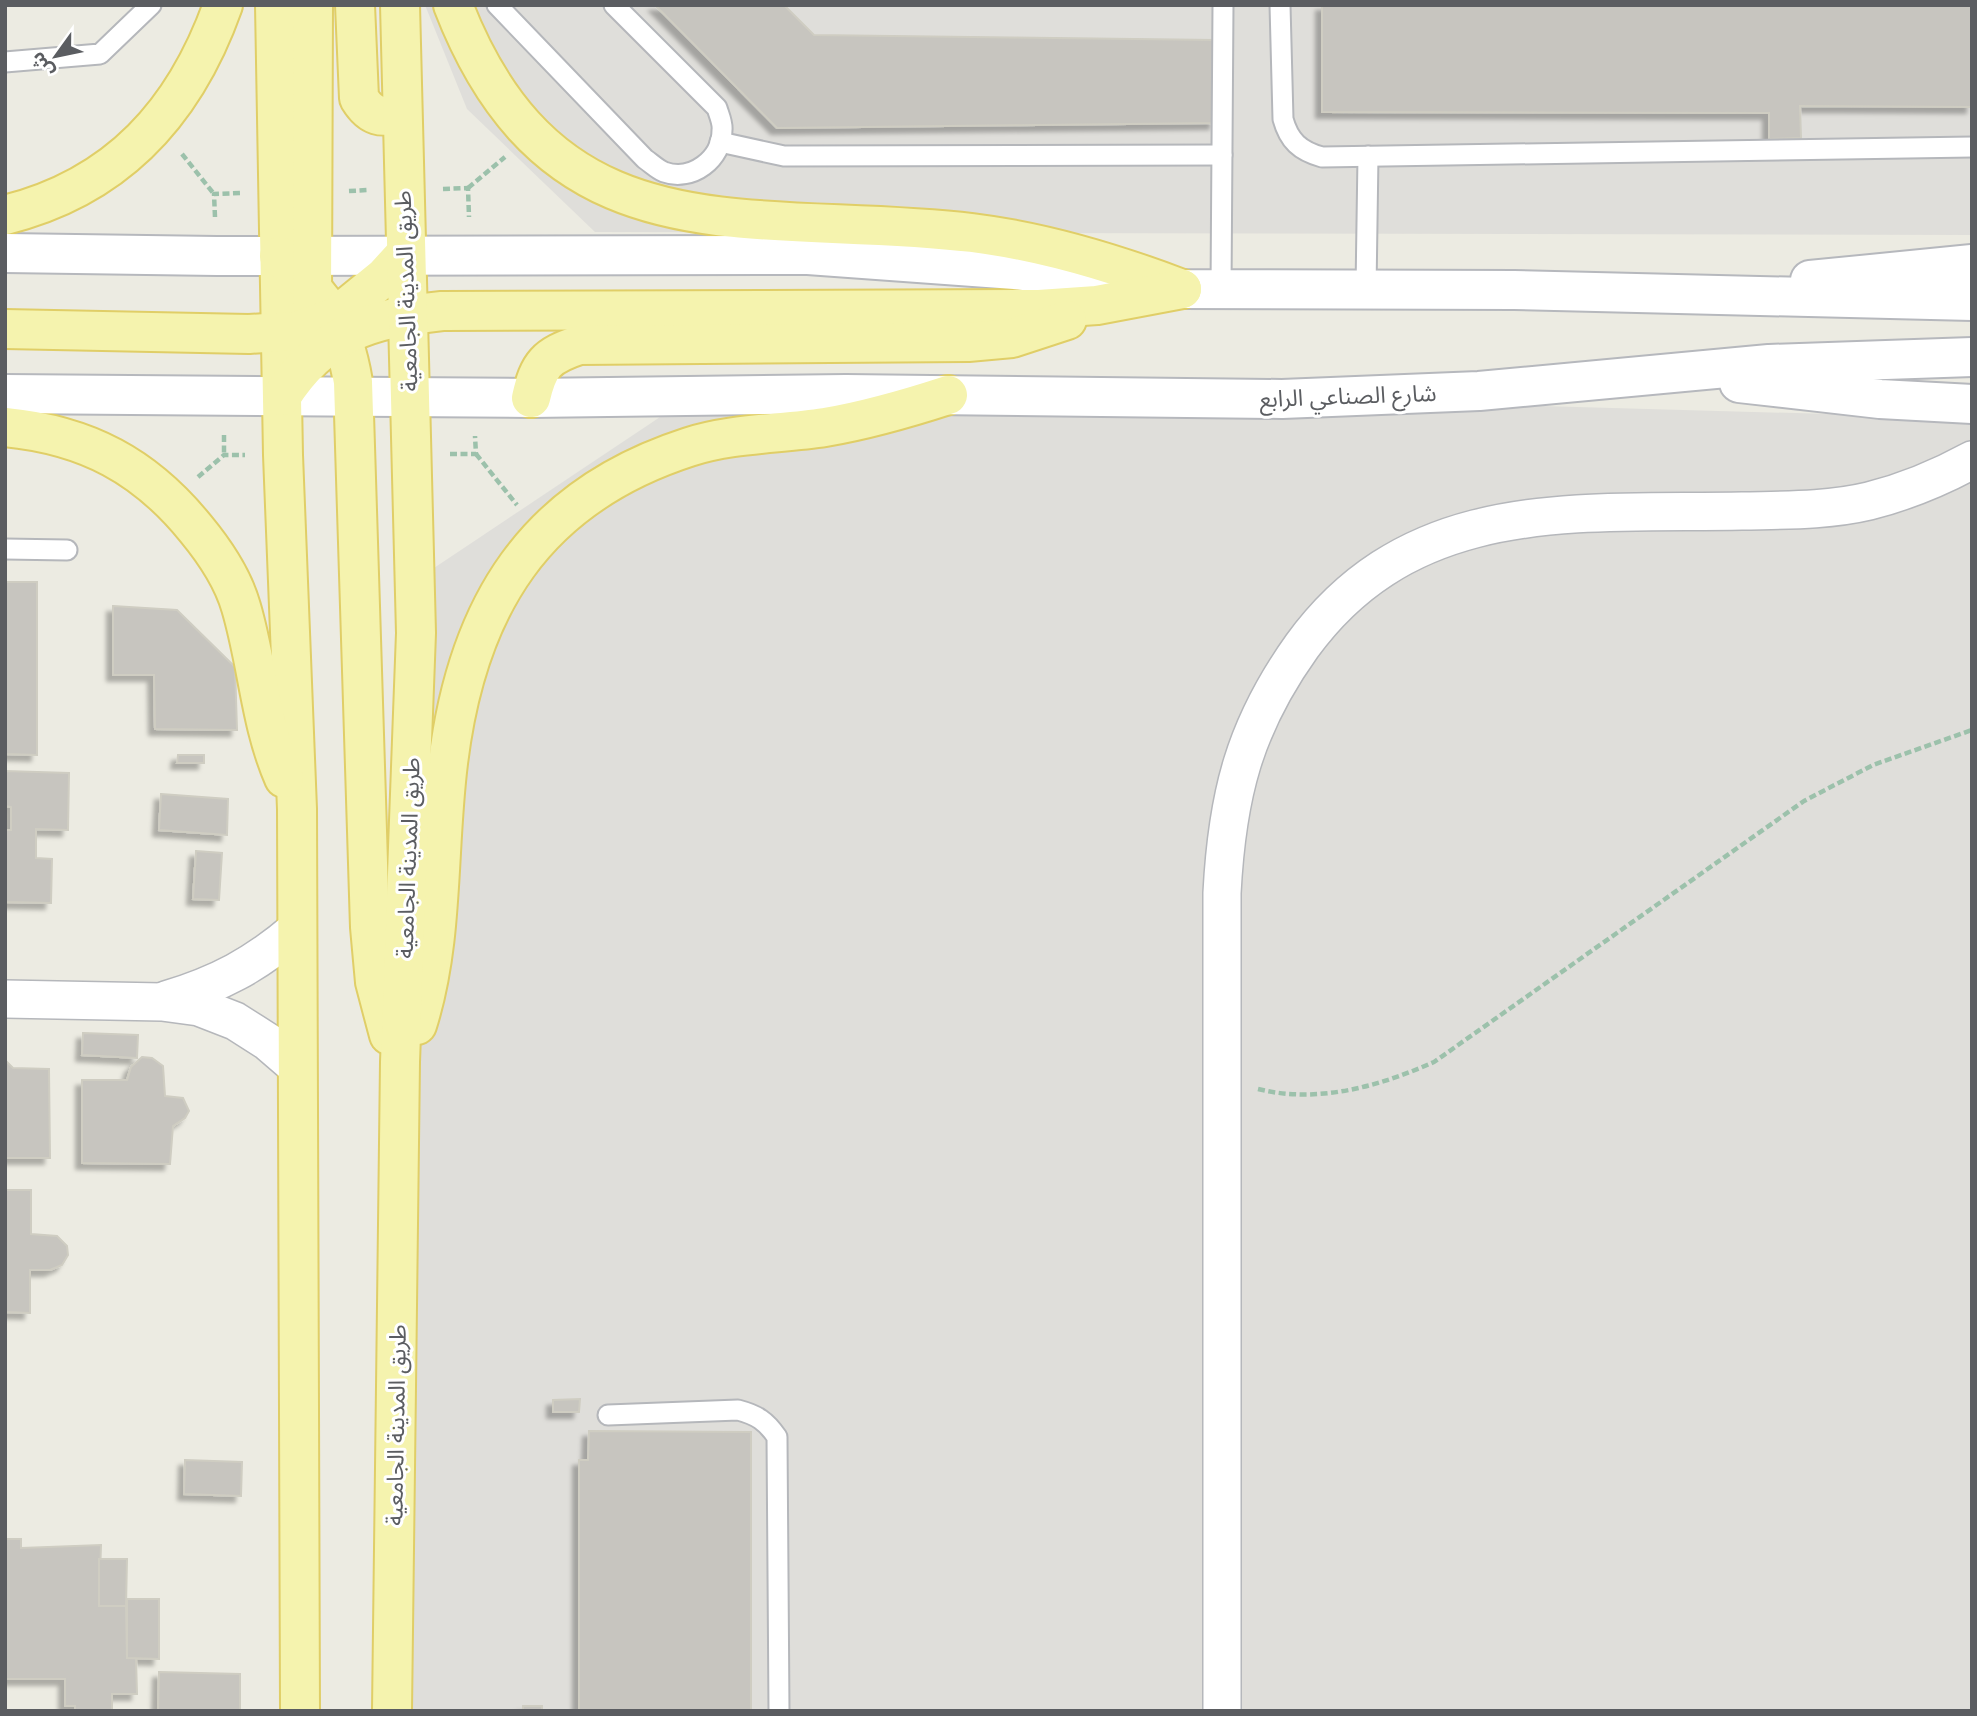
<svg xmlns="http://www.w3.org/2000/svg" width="1977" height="1716" viewBox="0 0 1977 1716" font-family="'PT Sans','Noto Sans Arabic',sans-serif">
<defs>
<filter id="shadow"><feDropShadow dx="-6" dy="6" stdDeviation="2" flood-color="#0004"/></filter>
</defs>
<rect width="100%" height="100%" fill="#ecebe2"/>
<g fill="#dfdeda">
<polygon points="425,5 1972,5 1972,235 595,232 467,109"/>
<polygon points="711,383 1972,418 1972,1711 405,1711 404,588"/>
</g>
<g fill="#c7c5bf" stroke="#cfcdc2" stroke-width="2" filter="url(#shadow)">
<polygon points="655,5 784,5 814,35 1215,40 1215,123 777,128"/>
<polygon points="1322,5 1972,5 1972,107 1800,106 1801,138 1769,139 1769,113 1322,112"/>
<polygon points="5,582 37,582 37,755 5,754"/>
<polygon points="113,606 177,610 235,667 237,730 155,729 154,675 113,675"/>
<polygon points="178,755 204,755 204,763 177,763"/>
<polygon points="5,771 69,773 68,830 36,829 36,858 52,859 51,903 5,902 5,830 11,830 11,807 5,806"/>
<polygon points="161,794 228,799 227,835 159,830"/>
<polygon points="196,851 222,853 219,900 193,899"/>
<polygon points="83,1033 138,1035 137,1058 82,1055"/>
<polygon points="142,1057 152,1058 163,1066 165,1096 183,1098 189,1111 185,1118 173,1126 170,1164 82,1163 82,1080 127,1080 131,1067"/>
<polygon points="5,1060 13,1068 49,1069 50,1158 5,1158"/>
<polygon points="5,1190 31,1190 31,1234 57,1236 67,1246 68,1255 62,1265 50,1270 30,1270 30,1313 5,1312"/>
<polygon points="580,1399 579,1412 553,1412 553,1400"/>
<polygon points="589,1431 751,1432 751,1711 579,1711 579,1460 588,1460"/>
<polygon points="185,1460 242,1462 241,1496 184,1494"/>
<polygon points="5,1539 21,1539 21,1548 101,1545 99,1606 126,1606 127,1658 136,1658 137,1694 112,1694 112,1711 75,1711 75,1706 65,1706 65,1679 5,1679"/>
<polygon points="99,1559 127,1559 126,1606 99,1606"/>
<polygon points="127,1599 159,1599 159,1659 127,1658"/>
<polygon points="159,1672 240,1674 240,1711 158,1711"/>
<rect x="523" y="1706" width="19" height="5"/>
</g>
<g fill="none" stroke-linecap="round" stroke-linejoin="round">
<defs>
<g id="lane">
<path d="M497 5 645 159C651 163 657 169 664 172 692 182 722 159 722 130 723 123 719 115 717 108L614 5"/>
<path d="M1280 5 1283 119C1289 141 1300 151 1322 157L1972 147"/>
<polyline points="5,62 100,54 151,5"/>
<polyline points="720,142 784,156 1222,155"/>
<polyline points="1221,289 1223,5"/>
<polyline points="1366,289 1368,156"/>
<polyline points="5,549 67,550"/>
<path d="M608 1415 738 1410C757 1415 766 1421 777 1437L779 1711"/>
</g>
<g id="street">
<polyline points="5,999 162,1002 199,1007 235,1021 268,1042 297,1067"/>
<path d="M166 1000C219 984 255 965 297 929"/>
<path d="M1222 1711V893C1227 796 1244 727 1302 646 1412 495 1576 514 1742 511 1784 510 1827 511 1869 501 1905 492 1939 478 1972 460"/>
</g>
<g id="secondary">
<polyline points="5,253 217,256 808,255 1015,270 1182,289 1514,290 1972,301"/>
<polyline points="1810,280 1972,264"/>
<polyline points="1739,383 1880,399 1972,404"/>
<polyline points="5,394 531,398 846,394 1282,399 1479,391 1769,364 1972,357"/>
</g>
<g id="primary">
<polyline points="275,5 283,455 297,809 300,1711"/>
<path d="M355 5 359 98C370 116 382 120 401 111"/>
<path d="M453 5C554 266 750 207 972 233 1045 242 1114 263 1182 289"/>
<path d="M5 215C118 187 185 112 223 5"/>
<path d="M279 256C324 295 343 322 353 382L370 927 375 982 389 1035"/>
<polyline points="312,301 313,5"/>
<polyline points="5,329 249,334 296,331 335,317 384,277 405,254"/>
<path d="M282 396C323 332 369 319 442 311L1039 309 1097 305 1182 289"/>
<path d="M531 398C539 364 546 356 579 345L968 342 1012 338 1067 320"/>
<path d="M5 427C87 435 145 466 196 529 215 552 233 579 241 607 258 664 260 723 284 778"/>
<path d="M417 1025C444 941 437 850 448 763 467 607 534 497 689 447 732 433 780 434 825 427 867 420 908 408 948 395"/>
<polyline points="392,1711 400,1062 416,633 400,5"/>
</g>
</defs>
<use href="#lane" stroke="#b5b7bb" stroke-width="23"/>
<use href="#street" stroke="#b5b7bb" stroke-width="40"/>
<use href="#secondary" stroke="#b6b8bd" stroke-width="42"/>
<use href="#primary" stroke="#e0ce67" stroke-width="42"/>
<g stroke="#9cc1ab" stroke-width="4.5" stroke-dasharray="7 3.5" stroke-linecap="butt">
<polyline points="182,154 214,194"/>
<polyline points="468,188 505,157"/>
<polyline points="443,189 468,188 469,217"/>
<polyline points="349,191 368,190"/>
<polyline points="215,217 214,194 242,193"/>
<polyline points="224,435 224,455"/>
<polyline points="450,454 476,454 475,436"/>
<polyline points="476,454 517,505"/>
<polyline points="198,477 224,455 245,455"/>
<path d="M1258 1089C1318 1104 1380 1086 1434 1062L1804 801 1873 765 1972 730"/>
</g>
<use href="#lane" stroke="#fff" stroke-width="19"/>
<use href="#street" stroke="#fff" stroke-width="37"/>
<use href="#secondary" stroke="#fff" stroke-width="38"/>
<use href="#primary" stroke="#f5f3ae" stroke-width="38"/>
</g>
<g text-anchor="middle" stroke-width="6" stroke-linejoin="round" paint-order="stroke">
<g font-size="23" fill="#5b5d61" stroke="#fff">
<text transform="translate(406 291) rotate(-92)" y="8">طريق المدينة الجامعية</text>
<text transform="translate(1348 396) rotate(-2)" y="8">شارع الصناعي الرابع</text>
<text transform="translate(408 858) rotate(-88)" y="8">طريق المدينة الجامعية</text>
<text transform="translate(396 1425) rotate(-89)" y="8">طريق المدينة الجامعية</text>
</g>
</g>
<rect width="1977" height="1716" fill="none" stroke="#5b5d61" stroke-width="14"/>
<g transform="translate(56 56) rotate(237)" stroke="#ffffff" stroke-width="5" paint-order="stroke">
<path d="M0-5L12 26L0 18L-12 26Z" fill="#5b5d61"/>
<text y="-10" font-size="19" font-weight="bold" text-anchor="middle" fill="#5b5d61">ش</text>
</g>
</svg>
